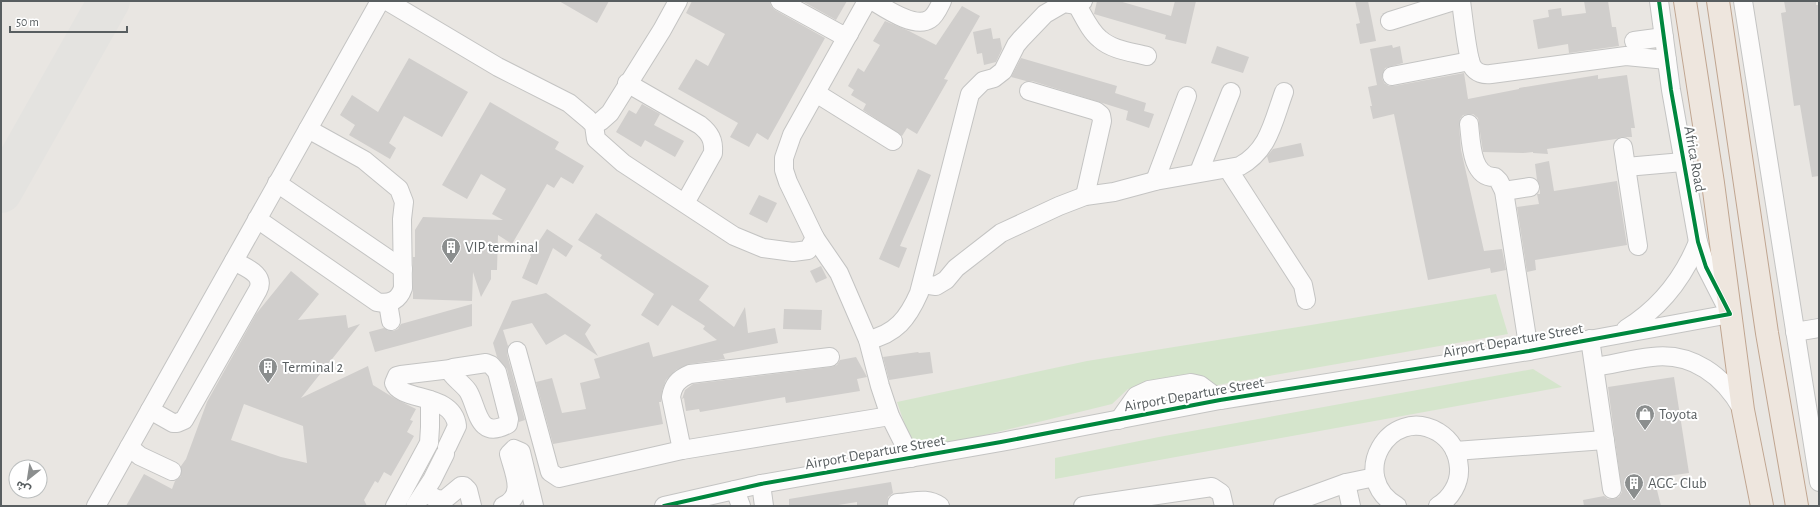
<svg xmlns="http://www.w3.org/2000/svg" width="1820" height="507" viewBox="0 0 1820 507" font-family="'Alegreya Sans','Noto Sans Arabic',sans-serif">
<rect width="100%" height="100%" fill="#e9e6e2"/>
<g fill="#d5e5cc">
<polygon points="1496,294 1508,334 1212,386 1189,378 1128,389 1112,404 919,451 906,428 897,402 1087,361 1311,325"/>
<polygon points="1533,369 1562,387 1055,479 1055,458 1159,437"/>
</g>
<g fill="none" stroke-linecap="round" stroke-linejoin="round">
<polyline stroke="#e4e3e0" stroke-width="42" points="1,192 109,1"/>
</g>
<g fill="#d0cecc" fill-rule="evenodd">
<polygon points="559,1 609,1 597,23"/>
<polygon points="692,1 770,1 771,6 775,10 825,38 768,140 757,133 749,147 730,137 738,123 678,89 696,59 708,66 725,34 686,13"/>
<polygon points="802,1 847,1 836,20"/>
<polygon points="1097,1 1119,1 1171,16 1175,1 1196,1 1186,44 1165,39 1166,35 1094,14"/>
<polygon points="1355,1 1368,1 1376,41 1360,44 1356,24 1360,23"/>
<polygon points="1584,1 1608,1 1612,27 1616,27 1619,46 1569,53 1568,44 1538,49 1533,20 1549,17 1548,10 1561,8 1562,16 1586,13"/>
<polygon points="1784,1 1816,1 1816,5 1819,5 1819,176 1812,177 1800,105 1794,106 1781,13 1786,12"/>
<polygon points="962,6 980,16 944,79 948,80 917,134 907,128 902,136 863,110 866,104 851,95 854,90 848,86 858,68 864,72 880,45 873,41 885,21 909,31 936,45"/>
<polygon points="991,28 993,39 1000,38 1002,49 996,62 984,65 982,53 977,54 973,32"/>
<polygon points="1392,45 1393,48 1400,46 1403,63 1385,68 1382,78 1384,83 1389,86 1394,86 1464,73 1468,99 1519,89 1519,88 1598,75 1598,79 1627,75 1635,128 1631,128 1632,137 1622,137 1616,139 1547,149 1548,154 1533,153 1533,152 1523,153 1483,152 1478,118 1473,114 1463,115 1460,119 1459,125 1461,150 1484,251 1502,249 1506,270 1491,273 1490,268 1428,280 1394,114 1373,119 1370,106 1372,106 1368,87 1377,85 1370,49"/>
<polygon points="1217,46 1249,57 1243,73 1211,63"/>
<polygon points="409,58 468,92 442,137 404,116 389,143 396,148 390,159 349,135 355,125 340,115 352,95 378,112"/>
<polygon points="1021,58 1117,86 1115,93 1146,103 1144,111 1154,114 1149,128 1126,120 1128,111 1032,81 1026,81 1011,77"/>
<polygon points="490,102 559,142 555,149 584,166 573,184 561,177 554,188 547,184 512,244 498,235 497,270 491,270 491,279 481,297 473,272 472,301 413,299 413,257 415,257 415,230 423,217 503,220 492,214 506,189 481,174 467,199 442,185"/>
<polygon points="642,104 660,114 654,125 684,141 675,157 645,140 641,147 616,132 629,110 636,114"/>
<polygon points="1301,143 1304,156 1269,163 1267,156 1273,149"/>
<polygon points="1549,161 1554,191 1617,181 1627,245 1535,260 1536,270 1527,272 1517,207 1539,204 1537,194 1540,194 1540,186 1537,180 1535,164"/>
<polygon points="918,169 931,175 900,246 907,248 899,268 879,259"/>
<polygon points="759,195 777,203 767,223 749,214"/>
<polygon points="596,213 709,286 699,300 734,327 745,307 748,333 775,328 778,343 723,354 725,359 689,364 676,370 666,380 662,391 661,402 659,402 663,424 553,444 536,382 552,378 562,413 586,409 580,383 600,378 594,359 649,342 653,357 717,340 703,329 705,326 672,305 658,326 641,315 654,294 600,258 602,255 578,240"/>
<polygon points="547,229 573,246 566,257 553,248 537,285 522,278 531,256 530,255"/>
<polygon points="821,266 827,278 816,283 810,271"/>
<path d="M291 271 319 294 298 320 346 315 348 328 360 324 301 398 368 366 373 385 394 398 416 409 410 420 413 421 407 432 414 436 391 476 384 472 378 483 375 481 364 500 367 506H126L144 474 172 489 175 481 181 476V466L186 459 207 402 256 314ZM244 404 303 426 307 463 281 457 231 440Z"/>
<polygon points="546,293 591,325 585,334 598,356 565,334 546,345 532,323 503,330 508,346 507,354 525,420 519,422 507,369 497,357 493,343 512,301"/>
<polygon points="472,304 472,326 375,352 369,332 384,328 388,331 393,331 398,329 401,324"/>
<polygon points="784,309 822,310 821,330 783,329"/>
<polygon points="918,352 919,353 930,352 933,373 889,380 883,357"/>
<polygon points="856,357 867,377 857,379 860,391 786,403 785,397 700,412 699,409 686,411 684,398 682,399 685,390 693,384 831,367 837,365 840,360"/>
<polygon points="1674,377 1689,473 1654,478 1661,506 1584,506 1583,500 1604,496 1608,499 1614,499 1619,497 1622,492 1608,387"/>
<polygon points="891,482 893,493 888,497 887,506 857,506 857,502 832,506 789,506 789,499"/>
</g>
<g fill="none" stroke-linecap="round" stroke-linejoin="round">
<defs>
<g id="minor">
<polyline points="387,1 498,67 569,103 588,119 594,125 596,139 623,163 734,236 763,248 793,252 808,250 815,238"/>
<polyline points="780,1 840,34 849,34"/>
<polyline points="867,1 792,135 784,158 784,170 788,182 815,238 839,273 868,340 880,386 890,416 911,458"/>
<path d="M873 1C886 9 915 29 930 19 936 15 939 7 942 1"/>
<path d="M1461 1C1463 15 1467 56 1472 66 1476 73 1484 75 1491 74L1626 56 1667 60"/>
<polyline points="1743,1 1819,482"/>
<path d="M1077 5C1084 17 1090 31 1100 39 1112 50 1132 52 1147 56"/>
<polyline points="1390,21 1454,1"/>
<polyline points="1634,41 1664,37"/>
<polyline points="1392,76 1470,61"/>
<path d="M627 83 700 125C710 133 714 140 713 153L685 203"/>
<polyline points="1029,91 1096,111 1101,115 1102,121 1085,196"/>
<polyline points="816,93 893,141"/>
<path d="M1469 124C1471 141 1471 178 1495 177L1499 181 1504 191 1529 351"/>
<polyline points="594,125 601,121 610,113 662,30 678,1"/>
<polyline points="1623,147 1638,246"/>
<polyline points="1626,167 1683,162"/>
<polyline points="1228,169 1303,285 1306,300"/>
<polyline points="1199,172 1231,92"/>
<polyline points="1155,181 1187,96"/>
<polyline points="277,183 403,269"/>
<polyline points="1504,191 1530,187"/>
<path d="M257 219 377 302C390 305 399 300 403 288L402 219 404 202 399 189 364 160 308 129"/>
<path d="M922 284 936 286 946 280 956 268 1001 233 1059 206 1085 196 1114 192 1155 181 1240 166C1269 150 1273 122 1284 92"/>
<polyline points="388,303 391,321"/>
<path d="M1626 329C1660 308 1683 279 1698 242"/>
<polyline points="1795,332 1819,328"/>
<polyline points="1590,339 1612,489"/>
<path d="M868 340C896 334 908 318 919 293L970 94 983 81 994 78 1003 71 1016 45 1021 39 1045 14 1064 3 1077 5 1083 1"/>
<polyline points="517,351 550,472 559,478 682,450 890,416"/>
<path d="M486 363 491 365 497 372 509 419 508 424C477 441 478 407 468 391 463 384 456 380 451 373L453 368Z"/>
<path d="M1595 367C1614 364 1633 359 1652 357 1692 352 1724 376 1742 409"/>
<path d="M150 410 173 423H177L184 420 258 290C266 274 244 267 234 261"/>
<polyline points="1119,420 1136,396 1149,390 1191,383 1200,385 1220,400"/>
<polyline points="129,447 140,456 172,471"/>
<path d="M447 447 457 426C453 392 401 402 394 383L397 376 401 375 451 369"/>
<path d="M682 450 671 397C673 385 678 379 690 374L830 357"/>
<polyline points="1455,451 1605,440"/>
<polyline points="1346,483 1351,506"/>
<polyline points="761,484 764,506"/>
<polyline points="735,490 741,506"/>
<polyline points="425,493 437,499 444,500 461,486 464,486 468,490 472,506"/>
<polyline points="96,506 380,1"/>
<polyline points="395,506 429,443 430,427 430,400"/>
<polyline points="415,506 432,480 445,454"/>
<path d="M503 506C526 496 514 473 509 454L514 449 521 452 534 506"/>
<polyline points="664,506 761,484 1001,442 1220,400 1529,351 1730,314 1706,267 1698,242 1671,90 1659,1"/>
<path d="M898 506 897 503C913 503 925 496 940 506"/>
<polyline points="1083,506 1212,487 1221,493 1224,506"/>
<polyline points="1283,506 1346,483 1375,477"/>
<path d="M1397 506C1347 477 1389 404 1438 432 1451 440 1458 453 1459 468 1460 483 1451 498 1438 506"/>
</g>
<g id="highway">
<polyline points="1685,1 1713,183 1743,410 1762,506"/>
<polyline points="1718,1 1767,333 1797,506"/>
</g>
</defs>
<use href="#minor" stroke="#c4c4c3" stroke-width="20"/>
<use href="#highway" stroke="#c0a590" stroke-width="24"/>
<use href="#minor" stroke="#fcfbfb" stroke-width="18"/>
<use href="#highway" stroke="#eee6de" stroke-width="22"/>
<defs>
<polyline id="cycleway" points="664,506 761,484 1001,442 1220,400 1529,351 1730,314 1706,267 1698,242 1671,90 1659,1"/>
</defs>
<use href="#cycleway" stroke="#fff" stroke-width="6"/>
<use href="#cycleway" stroke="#00873e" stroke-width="4"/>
</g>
<defs>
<symbol id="building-pin" viewBox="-11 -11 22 30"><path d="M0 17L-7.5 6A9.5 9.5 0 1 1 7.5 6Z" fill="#8b8e8e" stroke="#fff"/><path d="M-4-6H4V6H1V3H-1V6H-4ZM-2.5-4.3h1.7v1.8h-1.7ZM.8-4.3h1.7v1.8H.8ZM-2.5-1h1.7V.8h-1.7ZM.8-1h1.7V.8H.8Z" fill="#fff"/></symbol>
<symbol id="shop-pin" viewBox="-11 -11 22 30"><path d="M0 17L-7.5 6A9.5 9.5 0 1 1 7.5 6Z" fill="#8b8e8e" stroke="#fff"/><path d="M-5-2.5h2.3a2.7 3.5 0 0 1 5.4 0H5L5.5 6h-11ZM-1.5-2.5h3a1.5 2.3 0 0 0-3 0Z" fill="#fff"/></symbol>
</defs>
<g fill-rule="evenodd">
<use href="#building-pin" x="440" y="236" width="22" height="30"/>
<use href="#building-pin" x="257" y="356" width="22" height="30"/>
<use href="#shop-pin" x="1634" y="403" width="22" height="30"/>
<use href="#building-pin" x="1623" y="472" width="22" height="30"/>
</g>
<g text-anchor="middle" stroke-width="4" stroke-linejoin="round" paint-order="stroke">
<g font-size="15" fill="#585e60" stroke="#fff">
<text transform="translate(1695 159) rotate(80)" y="5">Africa Road</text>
<text transform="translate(1513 340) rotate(-10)" y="5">Airport Departure Street</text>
<text transform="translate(1194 394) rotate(-10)" y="5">Airport Departure Street</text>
<text transform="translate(875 452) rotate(-10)" y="5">Airport Departure Street</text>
</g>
<g font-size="15" fill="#585e60" stroke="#fff" text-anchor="start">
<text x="465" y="252">VIP terminal</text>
<text x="282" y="372">Terminal 2</text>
<text x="1659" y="419">Toyota</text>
<text x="1648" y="488">AGC- Club</text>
</g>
</g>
<rect width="1820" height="507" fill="none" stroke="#585e60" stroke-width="4"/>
<g transform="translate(28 479) rotate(210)"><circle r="19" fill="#ffffff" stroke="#bcbfbf"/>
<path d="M0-3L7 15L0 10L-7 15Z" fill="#8b8e8e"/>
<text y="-6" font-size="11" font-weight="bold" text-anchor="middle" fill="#585e60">ش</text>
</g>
<path d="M10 26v6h117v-6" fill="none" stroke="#585e60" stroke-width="2"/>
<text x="16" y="26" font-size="12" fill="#585e60" stroke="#ffffff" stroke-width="3" paint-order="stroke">50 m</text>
</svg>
